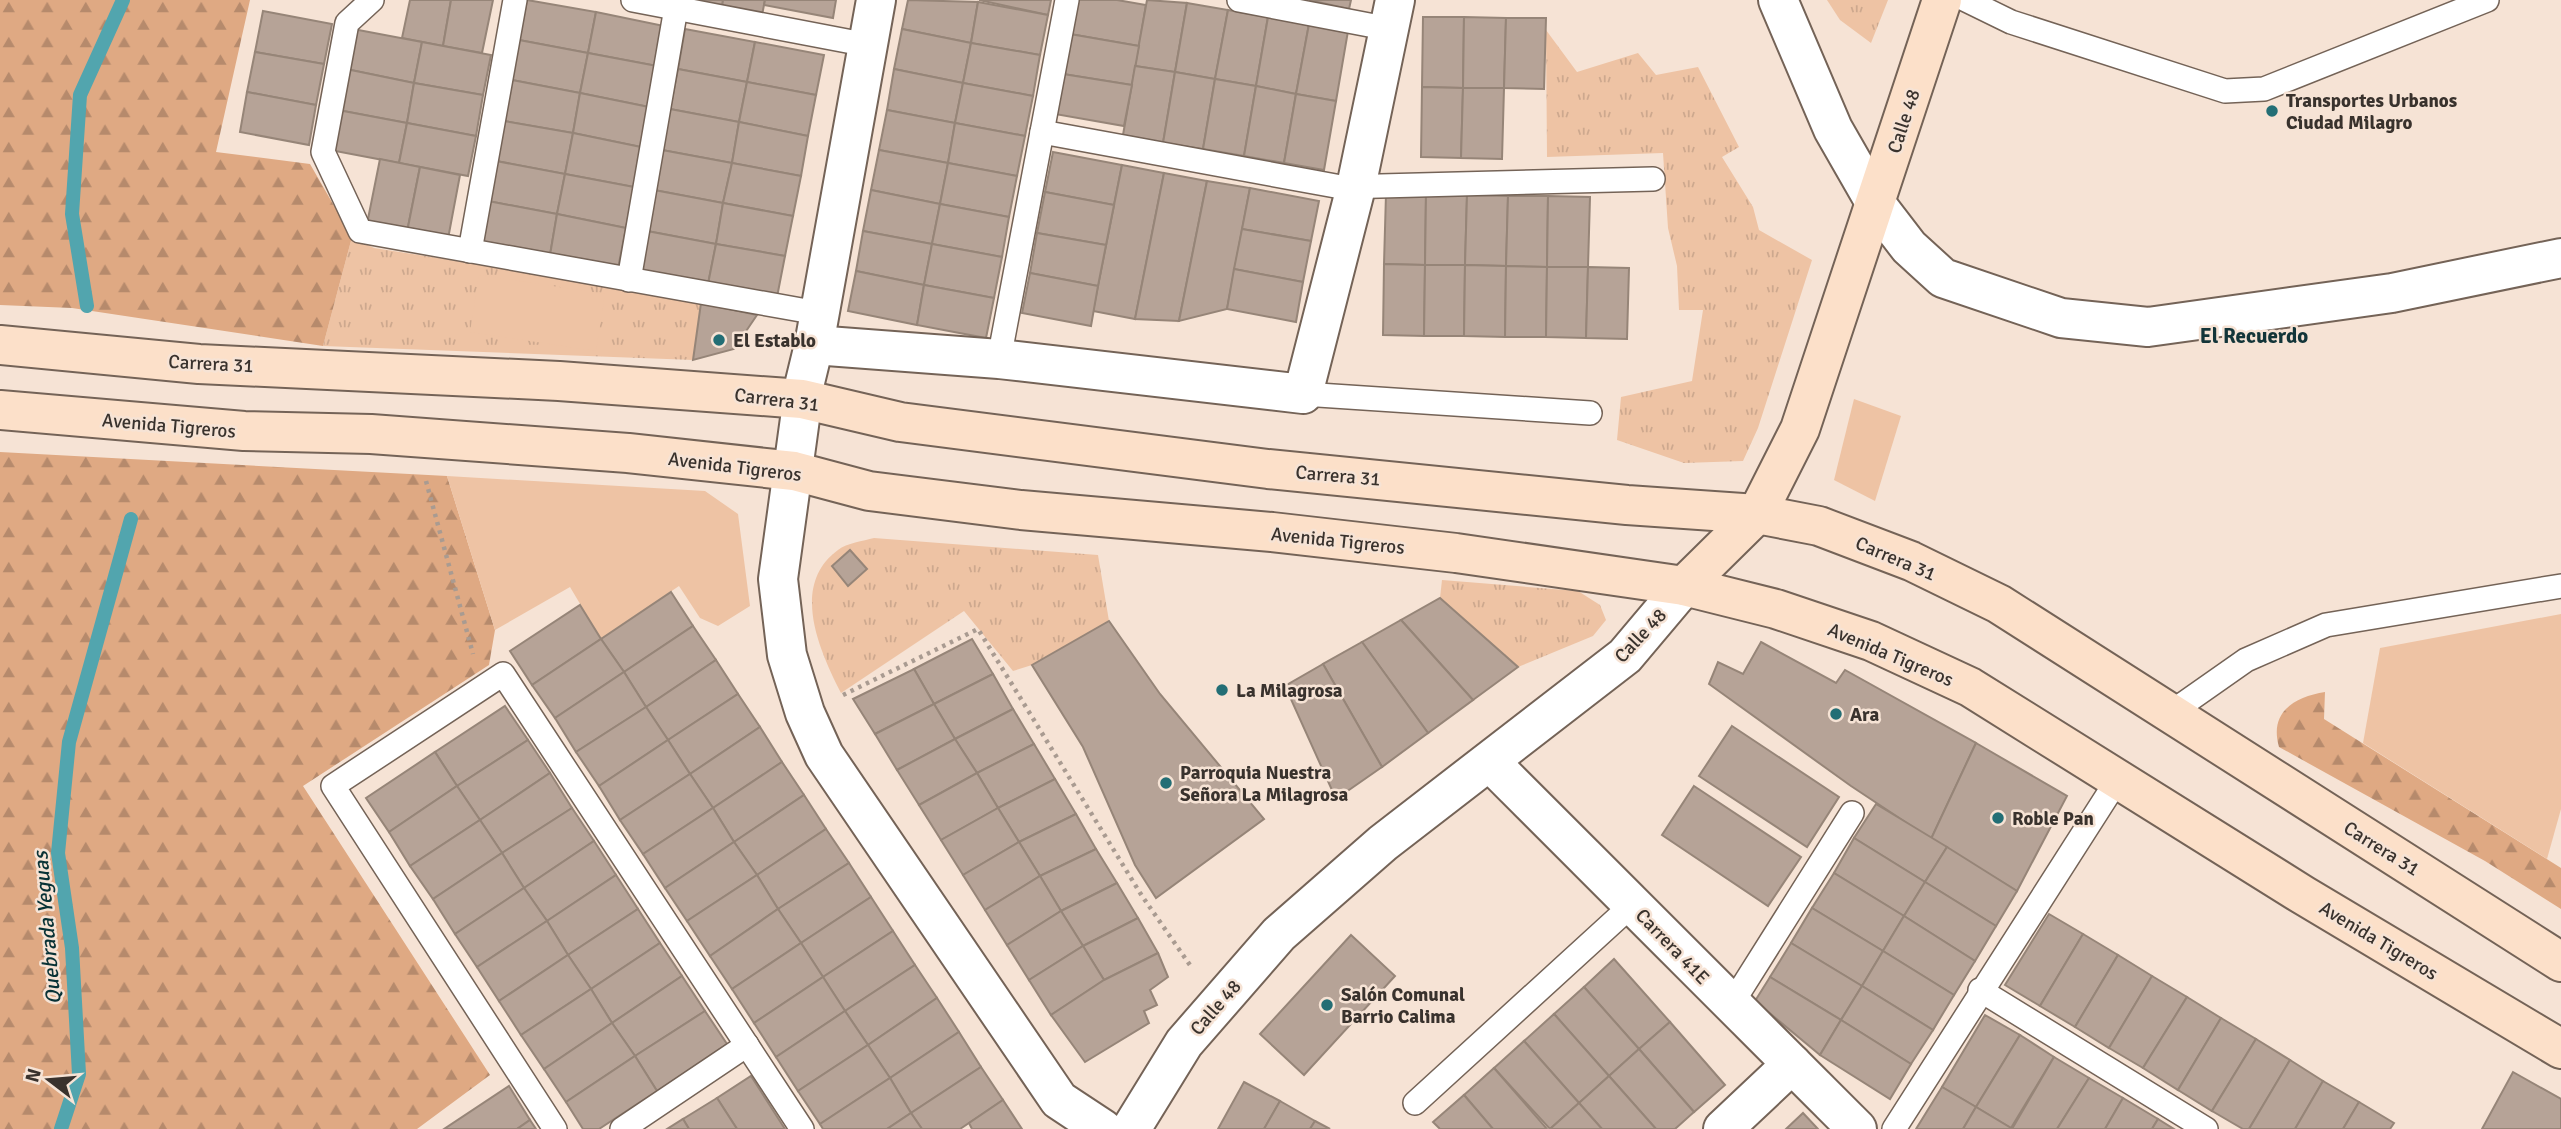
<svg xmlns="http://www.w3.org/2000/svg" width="2561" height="1129" viewBox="0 0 2561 1129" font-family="Signika,sans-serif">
<defs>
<pattern id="grass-tufts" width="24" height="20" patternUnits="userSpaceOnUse" patternTransform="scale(1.75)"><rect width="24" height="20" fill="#eec3a4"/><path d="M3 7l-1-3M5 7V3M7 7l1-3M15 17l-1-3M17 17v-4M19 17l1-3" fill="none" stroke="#cda88e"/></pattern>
<pattern id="forest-firs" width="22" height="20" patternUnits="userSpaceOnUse" patternTransform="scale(1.75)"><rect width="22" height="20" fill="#dfa983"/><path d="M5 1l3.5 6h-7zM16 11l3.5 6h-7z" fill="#b68a6c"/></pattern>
</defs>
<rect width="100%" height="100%" fill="#f6e3d5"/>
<g fill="url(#grass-tufts)">
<polygon points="1827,0 1888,0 1871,43 1840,20"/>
<polygon points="1546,30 1577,72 1638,53 1656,75 1698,67 1739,147 1722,157 1753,207 1759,230 1812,260 1758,428 1743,461 1684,463 1617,440 1621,397 1692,381 1703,310 1679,310 1677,266 1668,228 1663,153 1547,157"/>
<polygon points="352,237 374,248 629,288 701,303 693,360 323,346"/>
<path d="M874 538 1098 555 1109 621 1032 665 1013 671 964 611 841 693C819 650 790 585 838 550 847 543 863 541 874 538Z"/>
<polygon points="1442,580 1578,591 1600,605 1606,620 1593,636 1518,667 1440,598"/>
</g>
<g fill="url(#forest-firs)">
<polygon points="0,0 250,0 216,152 310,164 352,237 323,346 72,308 0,305"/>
<polygon points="0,452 447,476 495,630 489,665 303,786 490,1075 417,1129 0,1129"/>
<path d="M2325 692 2324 719 2561 868V909L2485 861 2279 747C2269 712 2294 697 2325 692Z"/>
</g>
<g fill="#eec3a4">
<polygon points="479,275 605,294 596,351 470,332"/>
<polygon points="1854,399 1901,416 1875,501 1834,480"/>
<polygon points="447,476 705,491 738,514 750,606 718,626 700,618 679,586 601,639 570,587 495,630"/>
<polygon points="2561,614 2561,809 2547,859 2363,743 2380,648"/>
</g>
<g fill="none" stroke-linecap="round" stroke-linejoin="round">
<g stroke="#52a5ae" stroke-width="14">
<polyline points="87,306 72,214 80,95 123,0"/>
<polyline points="61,1129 79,1074 72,948 58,853 69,742 131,519"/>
</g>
</g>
<g fill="#b6a397" stroke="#968578" stroke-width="2">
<polygon points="410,0 451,0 443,46 402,38"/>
<polygon points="451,0 493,0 482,53 443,46"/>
<polygon points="527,0 596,12 588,53 519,40"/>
<polygon points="682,0 723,0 722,8"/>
<polygon points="723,0 765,0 762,15 722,8"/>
<polygon points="765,0 836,0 833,18 764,5"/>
<polygon points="908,0 978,2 971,43 902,29"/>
<polygon points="979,0 1051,0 1048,15"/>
<polygon points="1075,0 1117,0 1146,5 1139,46 1070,34"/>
<polygon points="1147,0 1187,3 1175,72 1135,66"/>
<polygon points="1309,0 1351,0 1349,9"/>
<polygon points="978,2 1048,15 1040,55 971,43"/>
<polygon points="1187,3 1228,10 1215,79 1175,72"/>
<polygon points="1228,10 1268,17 1256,86 1215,79"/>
<polygon points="263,11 332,24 324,64 255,52"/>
<polygon points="596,12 664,26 657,66 588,53"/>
<polygon points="1268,17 1309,24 1296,94 1256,86"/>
<polygon points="1423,17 1464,17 1463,88 1422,87"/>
<polygon points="1464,17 1506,18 1504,88 1463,88"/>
<polygon points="1506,18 1546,18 1544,89 1504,88"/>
<polygon points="1309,24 1348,31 1336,101 1296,94"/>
<polygon points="353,29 422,42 414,83 346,69"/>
<polygon points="685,29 755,42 747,82 678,69"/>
<polygon points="902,29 971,43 963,83 894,69"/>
<polygon points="1070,34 1139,46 1132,85 1063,74"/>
<polygon points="519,40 588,53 580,93 512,80"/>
<polygon points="422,42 491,55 483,95 414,83"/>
<polygon points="755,42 824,55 816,95 747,82"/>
<polygon points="971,43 1040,55 1033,96 963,83"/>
<polygon points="255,52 324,64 316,105 247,92"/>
<polygon points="588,53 657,66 649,107 580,93"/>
<polygon points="1135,66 1175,72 1163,143 1123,135"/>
<polygon points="346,69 414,83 407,123 338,110"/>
<polygon points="678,69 747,82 739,122 670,109"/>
<polygon points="894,69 963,83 955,123 887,110"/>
<polygon points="1175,72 1215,79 1203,149 1163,143"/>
<polygon points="1063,74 1132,85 1124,126 1055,114"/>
<polygon points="1215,79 1256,86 1244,156 1203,149"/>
<polygon points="512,80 580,93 573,133 504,121"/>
<polygon points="747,82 816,95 808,136 739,122"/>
<polygon points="414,83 483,95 476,136 407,123"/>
<polygon points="963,83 1033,96 1025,136 955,123"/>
<polygon points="1256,86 1296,94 1284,163 1244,156"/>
<polygon points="1422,87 1463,88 1461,158 1421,157"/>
<polygon points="1463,88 1504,88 1502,159 1461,158"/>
<polygon points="247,92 316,105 309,145 240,132"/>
<polygon points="580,93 649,107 641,147 573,133"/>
<polygon points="1296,94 1336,101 1324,170 1284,163"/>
<polygon points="670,109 739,122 732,163 662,150"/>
<polygon points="338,110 407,123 399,163 330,150"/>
<polygon points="887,110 955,123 948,163 879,150"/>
<polygon points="504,121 573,133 565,174 496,161"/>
<polygon points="739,122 808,136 801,176 732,163"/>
<polygon points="407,123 476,136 468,176 399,163"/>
<polygon points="955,123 1025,136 1017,176 948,163"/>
<polygon points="573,133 641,147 634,187 565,174"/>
<polygon points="662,150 732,163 723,203 654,190"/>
<polygon points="879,150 948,163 940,204 871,190"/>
<polygon points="1053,152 1122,165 1114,205 1045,192"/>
<polygon points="380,159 420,167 406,237 366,229"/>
<polygon points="496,161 565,174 557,214 488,201"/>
<polygon points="732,163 801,176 793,216 723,203"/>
<polygon points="948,163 1017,176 1009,217 940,204"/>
<polygon points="1122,165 1164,173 1135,319 1093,311"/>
<polygon points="420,167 460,175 447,244 406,237"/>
<polygon points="1164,173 1207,181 1179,321 1135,319"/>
<polygon points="565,174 634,187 626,228 557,214"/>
<polygon points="1207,181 1250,188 1227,309 1179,321"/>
<polygon points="1250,188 1319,201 1311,241 1242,229"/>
<polygon points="654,190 723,203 716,244 647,231"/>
<polygon points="871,190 940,204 932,244 863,231"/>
<polygon points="1045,192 1114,205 1106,245 1037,233"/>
<polygon points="1386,194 1426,194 1425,265 1384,264"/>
<polygon points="1426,194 1467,195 1465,265 1425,265"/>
<polygon points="1467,195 1508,196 1506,266 1465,265"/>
<polygon points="1508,196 1548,196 1547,267 1506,266"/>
<polygon points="1548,196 1590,197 1588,267 1547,267"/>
<polygon points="488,201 557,214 550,255 481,242"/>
<polygon points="723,203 793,216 785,256 716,244"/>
<polygon points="940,204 1009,217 1002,257 932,244"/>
<polygon points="557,214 626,228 618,268 550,255"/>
<polygon points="1242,229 1311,241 1303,282 1234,269"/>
<polygon points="647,231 716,244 708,284 639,270"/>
<polygon points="863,231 932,244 924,285 856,271"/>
<polygon points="1037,233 1106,245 1098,286 1030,273"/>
<polygon points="716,244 785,256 777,297 708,284"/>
<polygon points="932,244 1002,257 994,298 924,285"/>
<polygon points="1384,264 1425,265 1424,336 1383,335"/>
<polygon points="1425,265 1465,265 1464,336 1424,336"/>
<polygon points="1465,265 1506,266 1505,337 1464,336"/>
<polygon points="1506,266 1547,267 1546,337 1505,337"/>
<polygon points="1547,267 1588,267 1586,338 1546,337"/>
<polygon points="1588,267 1629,268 1627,339 1586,338"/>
<polygon points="1234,269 1303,282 1296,322 1227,309"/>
<polygon points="856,271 924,285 917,325 848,311"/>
<polygon points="1030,273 1098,286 1091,326 1022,313"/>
<polygon points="924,285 994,298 986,338 917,325"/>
<polygon points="701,303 757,315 734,349 693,360"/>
<polygon points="850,550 867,569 848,586 832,566"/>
<polygon points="671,592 693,626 624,672 601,639"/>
<polygon points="1440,598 1518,667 1473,700 1401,620"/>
<polygon points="580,605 601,639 532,685 510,651"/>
<polygon points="1401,620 1473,700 1428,733 1362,642"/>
<polygon points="1109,621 1160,694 1264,819 1156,898 1135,865 1083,747 1032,665"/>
<polygon points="693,626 716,660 646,707 624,672"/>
<polygon points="601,639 624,672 555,718 532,685"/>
<polygon points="972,639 993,674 934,704 914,669"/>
<polygon points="1362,642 1428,733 1382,767 1323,664"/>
<polygon points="1761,642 1836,683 1845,670 1976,743 1931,839 1851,786 1709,684 1718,662 1743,674"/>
<polygon points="716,660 738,694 668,740 646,707"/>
<polygon points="1323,664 1382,767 1336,799 1285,686"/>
<polygon points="914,669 934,704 875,734 853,699"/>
<polygon points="624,672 646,707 576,752 555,718"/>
<polygon points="993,674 1013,709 955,739 934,704"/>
<polygon points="738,694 760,727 690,774 668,740"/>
<polygon points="934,704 955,739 897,770 875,734"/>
<polygon points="505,706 528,740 457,786 435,752"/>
<polygon points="646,707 668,740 599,786 576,752"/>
<polygon points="1013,709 1034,744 977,773 955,739"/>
<polygon points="1732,726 1839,797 1807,847 1699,776"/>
<polygon points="760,727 782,762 713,808 690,774"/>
<polygon points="955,739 977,773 919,805 897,770"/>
<polygon points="528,740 550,773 480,820 457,786"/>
<polygon points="668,740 690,774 620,820 599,786"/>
<polygon points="1976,743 2067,796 2017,891 1931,839"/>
<polygon points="1034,744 1055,779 998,808 977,773"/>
<polygon points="435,752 457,786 389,832 366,798"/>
<polygon points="782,762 804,795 734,842 713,808"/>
<polygon points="550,773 572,808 502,853 480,820"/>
<polygon points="977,773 998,808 941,840 919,805"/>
<polygon points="690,774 713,808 643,854 620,820"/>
<polygon points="1055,779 1076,814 1019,842 998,808"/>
<polygon points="457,786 480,820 410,866 389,832"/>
<polygon points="1694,786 1801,857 1768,906 1662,835"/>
<polygon points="804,795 826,829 757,875 734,842"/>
<polygon points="1876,804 1947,847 1925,882 1854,838"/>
<polygon points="572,808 594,841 524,888 502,853"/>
<polygon points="713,808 734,842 665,888 643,854"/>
<polygon points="998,808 1019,842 963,875 941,840"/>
<polygon points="1076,814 1096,849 1040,876 1019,842"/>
<polygon points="480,820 502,853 433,899 410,866"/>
<polygon points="826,829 849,863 778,909 757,875"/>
<polygon points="1854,838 1925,882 1904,916 1834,873"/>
<polygon points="594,841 616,875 547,921 524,888"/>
<polygon points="734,842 757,875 687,921 665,888"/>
<polygon points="1019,842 1040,876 985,910 963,875"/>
<polygon points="1947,847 2017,891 1996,926 1925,882"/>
<polygon points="1096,849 1117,883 1061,911 1040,876"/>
<polygon points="502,853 524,888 455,934 433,899"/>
<polygon points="849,863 871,897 801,943 778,909"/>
<polygon points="1834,873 1904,916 1883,951 1812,908"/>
<polygon points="616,875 638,909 568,955 547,921"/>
<polygon points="757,875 778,909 710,956 687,921"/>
<polygon points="1040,876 1061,911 1007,945 985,910"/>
<polygon points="1925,882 1996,926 1975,961 1904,916"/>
<polygon points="1117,883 1138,918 1083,946 1061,911"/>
<polygon points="524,888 547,921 477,967 455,934"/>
<polygon points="871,897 893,931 823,977 801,943"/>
<polygon points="1812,908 1883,951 1862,986 1791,943"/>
<polygon points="638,909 660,943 591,989 568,955"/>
<polygon points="778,909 801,943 732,989 710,956"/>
<polygon points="1061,911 1083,946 1029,980 1007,945"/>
<polygon points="2049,914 2083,934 2040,1006 2005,985"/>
<polygon points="1904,916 1975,961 1954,995 1883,951"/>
<polygon points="1138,918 1158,953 1104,980 1083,946"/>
<polygon points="547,921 568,955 499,1001 477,967"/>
<polygon points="893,931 915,965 845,1011 823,977"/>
<polygon points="2083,934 2118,955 2075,1027 2040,1006"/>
<polygon points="1351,935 1395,976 1304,1075 1260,1034"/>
<polygon points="660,943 682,976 612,1023 591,989"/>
<polygon points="801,943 823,977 754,1023 732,989"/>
<polygon points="1791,943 1862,986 1841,1020 1770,977"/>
<polygon points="1083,946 1104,980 1051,1015 1029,980"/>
<polygon points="1883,951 1954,995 1933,1030 1862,986"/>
<polygon points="1158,953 1168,977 1150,990 1157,1005 1144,1011 1149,1023 1085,1062 1051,1015 1104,980"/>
<polygon points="568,955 591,989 521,1035 499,1001"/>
<polygon points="2118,955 2152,976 2109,1048 2075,1027"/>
<polygon points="1614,959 1670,1022 1639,1049 1584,987"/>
<polygon points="915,965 937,998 868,1045 845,1011"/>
<polygon points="682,976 705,1011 635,1056 612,1023"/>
<polygon points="2152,976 2187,997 2143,1068 2109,1048"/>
<polygon points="823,977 845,1011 776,1057 754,1023"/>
<polygon points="1770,977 1841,1020 1820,1055 1755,1001"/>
<polygon points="1862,986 1933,1030 1911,1064 1841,1020"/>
<polygon points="1584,987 1639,1049 1609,1076 1554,1014"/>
<polygon points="591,989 612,1023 544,1069 521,1035"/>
<polygon points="2187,997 2221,1018 2178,1090 2143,1068"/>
<polygon points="937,998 959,1032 890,1078 868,1045"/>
<polygon points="705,1011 727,1044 657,1091 635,1056"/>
<polygon points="845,1011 868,1045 798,1091 776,1057"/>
<polygon points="1554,1014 1609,1076 1579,1103 1524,1041"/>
<polygon points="1985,1015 2020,1035 1976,1107 1942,1087"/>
<polygon points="2221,1018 2256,1039 2212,1111 2178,1090"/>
<polygon points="1841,1020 1911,1064 1890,1099 1820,1055"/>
<polygon points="1670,1022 1725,1085 1694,1112 1639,1049"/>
<polygon points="612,1023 635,1056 566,1102 544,1069"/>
<polygon points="959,1032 981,1067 911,1113 890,1078"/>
<polygon points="2020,1035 2054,1057 2011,1128 1976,1107"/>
<polygon points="2256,1039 2290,1060 2249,1129 2243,1129 2212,1111"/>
<polygon points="1524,1041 1579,1103 1550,1129 1494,1068"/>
<polygon points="868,1045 890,1078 820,1124 798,1091"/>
<polygon points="1639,1049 1694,1112 1675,1129 1656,1129 1609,1076"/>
<polygon points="635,1056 657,1091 599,1129 583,1129 566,1102"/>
<polygon points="2054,1057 2089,1078 2057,1129 2012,1129"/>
<polygon points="2290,1060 2323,1081 2295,1129 2249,1129"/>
<polygon points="981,1067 1003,1100 960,1129 922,1129 911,1113"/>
<polygon points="1494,1068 1547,1129 1493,1129 1464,1095"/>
<polygon points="2513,1072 2561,1099 2561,1129 2482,1129"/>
<polygon points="751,1076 785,1129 737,1129 717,1098"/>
<polygon points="1609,1076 1656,1129 1602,1129 1579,1103"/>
<polygon points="890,1078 911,1113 887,1129 823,1129 820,1124"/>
<polygon points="2089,1078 2123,1098 2105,1129 2057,1129"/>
<polygon points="2323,1081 2359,1102 2343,1129 2295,1129"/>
<polygon points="1244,1082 1280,1101 1264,1129 1218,1129"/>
<polygon points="509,1086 530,1120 517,1129 444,1129"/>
<polygon points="1942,1087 1976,1107 1963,1129 1916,1129"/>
<polygon points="1464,1095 1493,1129 1440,1129 1433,1122"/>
<polygon points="717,1098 737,1129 689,1129 683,1119"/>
<polygon points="2123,1098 2158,1119 2152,1129 2105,1129"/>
<polygon points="1003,1100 1022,1129 972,1129 969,1123"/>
<polygon points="1280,1101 1315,1121 1310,1129 1264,1129"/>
<polygon points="2359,1102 2394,1123 2390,1129 2343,1129"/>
<polygon points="1579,1103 1602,1129 1550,1129"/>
<polygon points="1976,1107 2011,1128 2011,1129 1963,1129"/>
<polygon points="911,1113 922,1129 887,1129"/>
<polygon points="1803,1113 1818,1129 1786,1129"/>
<polygon points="683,1119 689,1129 667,1129"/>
<polygon points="2158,1119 2174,1129 2152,1129"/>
<polygon points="530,1120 536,1129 517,1129"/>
<polygon points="1315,1121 1330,1129 1310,1129"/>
</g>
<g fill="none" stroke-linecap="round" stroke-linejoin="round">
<defs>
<g id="lane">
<polyline points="372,0 347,23 323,152 360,231 818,313"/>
<polyline points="633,0 868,45"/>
<polyline points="1239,0 1390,29"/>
<polyline points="1966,0 2011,22 2225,91 2264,89 2487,0"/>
<polyline points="1042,132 1341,187 1653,179"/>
<polyline points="470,251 515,0"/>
<polyline points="629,280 676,8"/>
<polyline points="999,359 1067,0"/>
<polyline points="1303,394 1590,413"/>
<polyline points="2169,714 2246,660 2326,625 2561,586"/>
<polyline points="1980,990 2206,1129"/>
<polyline points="1731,1005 1852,813"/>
<polyline points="1415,1103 1633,904"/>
<polyline points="555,1129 333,786 503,674 802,1129"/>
<polyline points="622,1129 747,1045"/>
<polyline points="1894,1129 2118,779"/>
</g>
<g id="street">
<polyline points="876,0 814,345 805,382 778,579 787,655 805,713 824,755 1059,1100 1103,1129"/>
<polyline points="1778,0 1833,129 1876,204 1909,247 1943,278 2061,318 2148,327 2392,293 2561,258"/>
<polyline points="814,345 999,359 1303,394 1356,187 1395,0"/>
<polyline points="1490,762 1857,1129"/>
<polyline points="1131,1129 1184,1043 1279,934 1383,843 1625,656 1684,586"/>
<polyline points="1723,1129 1792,1064"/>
</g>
<g id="secondary">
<polyline points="0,345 199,364 559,381 802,399 900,422 1268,469 1627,505 1757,514 1819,526 1911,561 1999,604 2561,962"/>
<polyline points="0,410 244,431 371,434 628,453 794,471 869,491 1021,510 1272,532 1456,553 1684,586 1776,609 1871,641 1970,687 2303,895 2561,1049"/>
<polyline points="1684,586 1757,514 1800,429 1942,0"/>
</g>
</defs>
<use href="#lane" stroke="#746357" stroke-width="26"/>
<use href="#street" stroke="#746357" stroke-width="42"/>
<use href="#secondary" stroke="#746357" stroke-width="42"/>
<g stroke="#a99b91" stroke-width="4.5" stroke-dasharray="3.5 5" stroke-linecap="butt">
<polyline points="426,481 473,654"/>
<polyline points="843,695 978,629 1142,896 1192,968"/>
</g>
<use href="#lane" stroke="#fff" stroke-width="23"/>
<use href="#street" stroke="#fff" stroke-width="38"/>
<use href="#secondary" stroke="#fce0c9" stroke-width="38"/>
</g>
<g fill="#236e75" stroke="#f6e3d5" stroke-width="2.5">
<circle cx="2272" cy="111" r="7"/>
<circle cx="719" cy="340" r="7"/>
<circle cx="1222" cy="690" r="7"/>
<circle cx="1836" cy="714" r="7"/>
<circle cx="1166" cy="783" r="7"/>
<circle cx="1998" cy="818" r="7"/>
<circle cx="1327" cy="1005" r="7"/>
</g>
<g text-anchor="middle" stroke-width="5" stroke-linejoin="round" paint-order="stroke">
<g font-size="19" font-weight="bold" fill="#39322d" stroke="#f6e3d5" text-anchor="start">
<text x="2286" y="107">Transportes Urbanos<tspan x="2286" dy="22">Ciudad Milagro</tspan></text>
<text x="733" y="347">El Establo</text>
<text x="1236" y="697">La Milagrosa</text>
<text x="1850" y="721">Ara</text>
<text x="1180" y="779">Parroquia Nuestra<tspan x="1180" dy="22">Señora La Milagrosa</tspan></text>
<text x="2012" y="825">Roble Pan</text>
<text x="1341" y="1001">Salón Comunal<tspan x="1341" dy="22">Barrio Calima</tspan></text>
</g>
<g font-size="19" fill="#39322d" stroke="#f6e3d5">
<text transform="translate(1903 121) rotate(-72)" y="7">Calle 48</text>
<text transform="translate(211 363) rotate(3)" y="7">Carrera 31</text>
<text transform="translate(777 399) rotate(7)" y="7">Carrera 31</text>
<text transform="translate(169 425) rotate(5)" y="7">Avenida Tigreros</text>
<text transform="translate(735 466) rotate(7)" y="7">Avenida Tigreros</text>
<text transform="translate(1338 475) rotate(5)" y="7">Carrera 31</text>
<text transform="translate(1338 540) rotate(6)" y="7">Avenida Tigreros</text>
<text transform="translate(1896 558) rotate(23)" y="7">Carrera 31</text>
<text transform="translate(1640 635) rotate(-47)" y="7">Calle 48</text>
<text transform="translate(1891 654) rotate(23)" y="7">Avenida Tigreros</text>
<text transform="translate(2382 848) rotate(32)" y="7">Carrera 31</text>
<text transform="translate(2379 940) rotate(31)" y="7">Avenida Tigreros</text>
<text transform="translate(1673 946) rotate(46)" y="7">Carrera 41E</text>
<text transform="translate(1215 1007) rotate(-49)" y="7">Calle 48</text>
</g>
<g font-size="21" font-weight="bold" fill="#133539" stroke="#f6e3d5">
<text x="2254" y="343">El Recuerdo</text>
</g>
<g font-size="21" font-style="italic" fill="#083236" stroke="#f6e3d5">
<text transform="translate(47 928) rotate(-95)" y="7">Quebrada Yeguas</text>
</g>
</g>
<g transform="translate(49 1080) rotate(286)" stroke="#f6e3d5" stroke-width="5" paint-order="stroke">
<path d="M0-5L12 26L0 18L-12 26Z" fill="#39322d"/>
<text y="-10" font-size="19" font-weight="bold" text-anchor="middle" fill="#39322d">N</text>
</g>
</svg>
